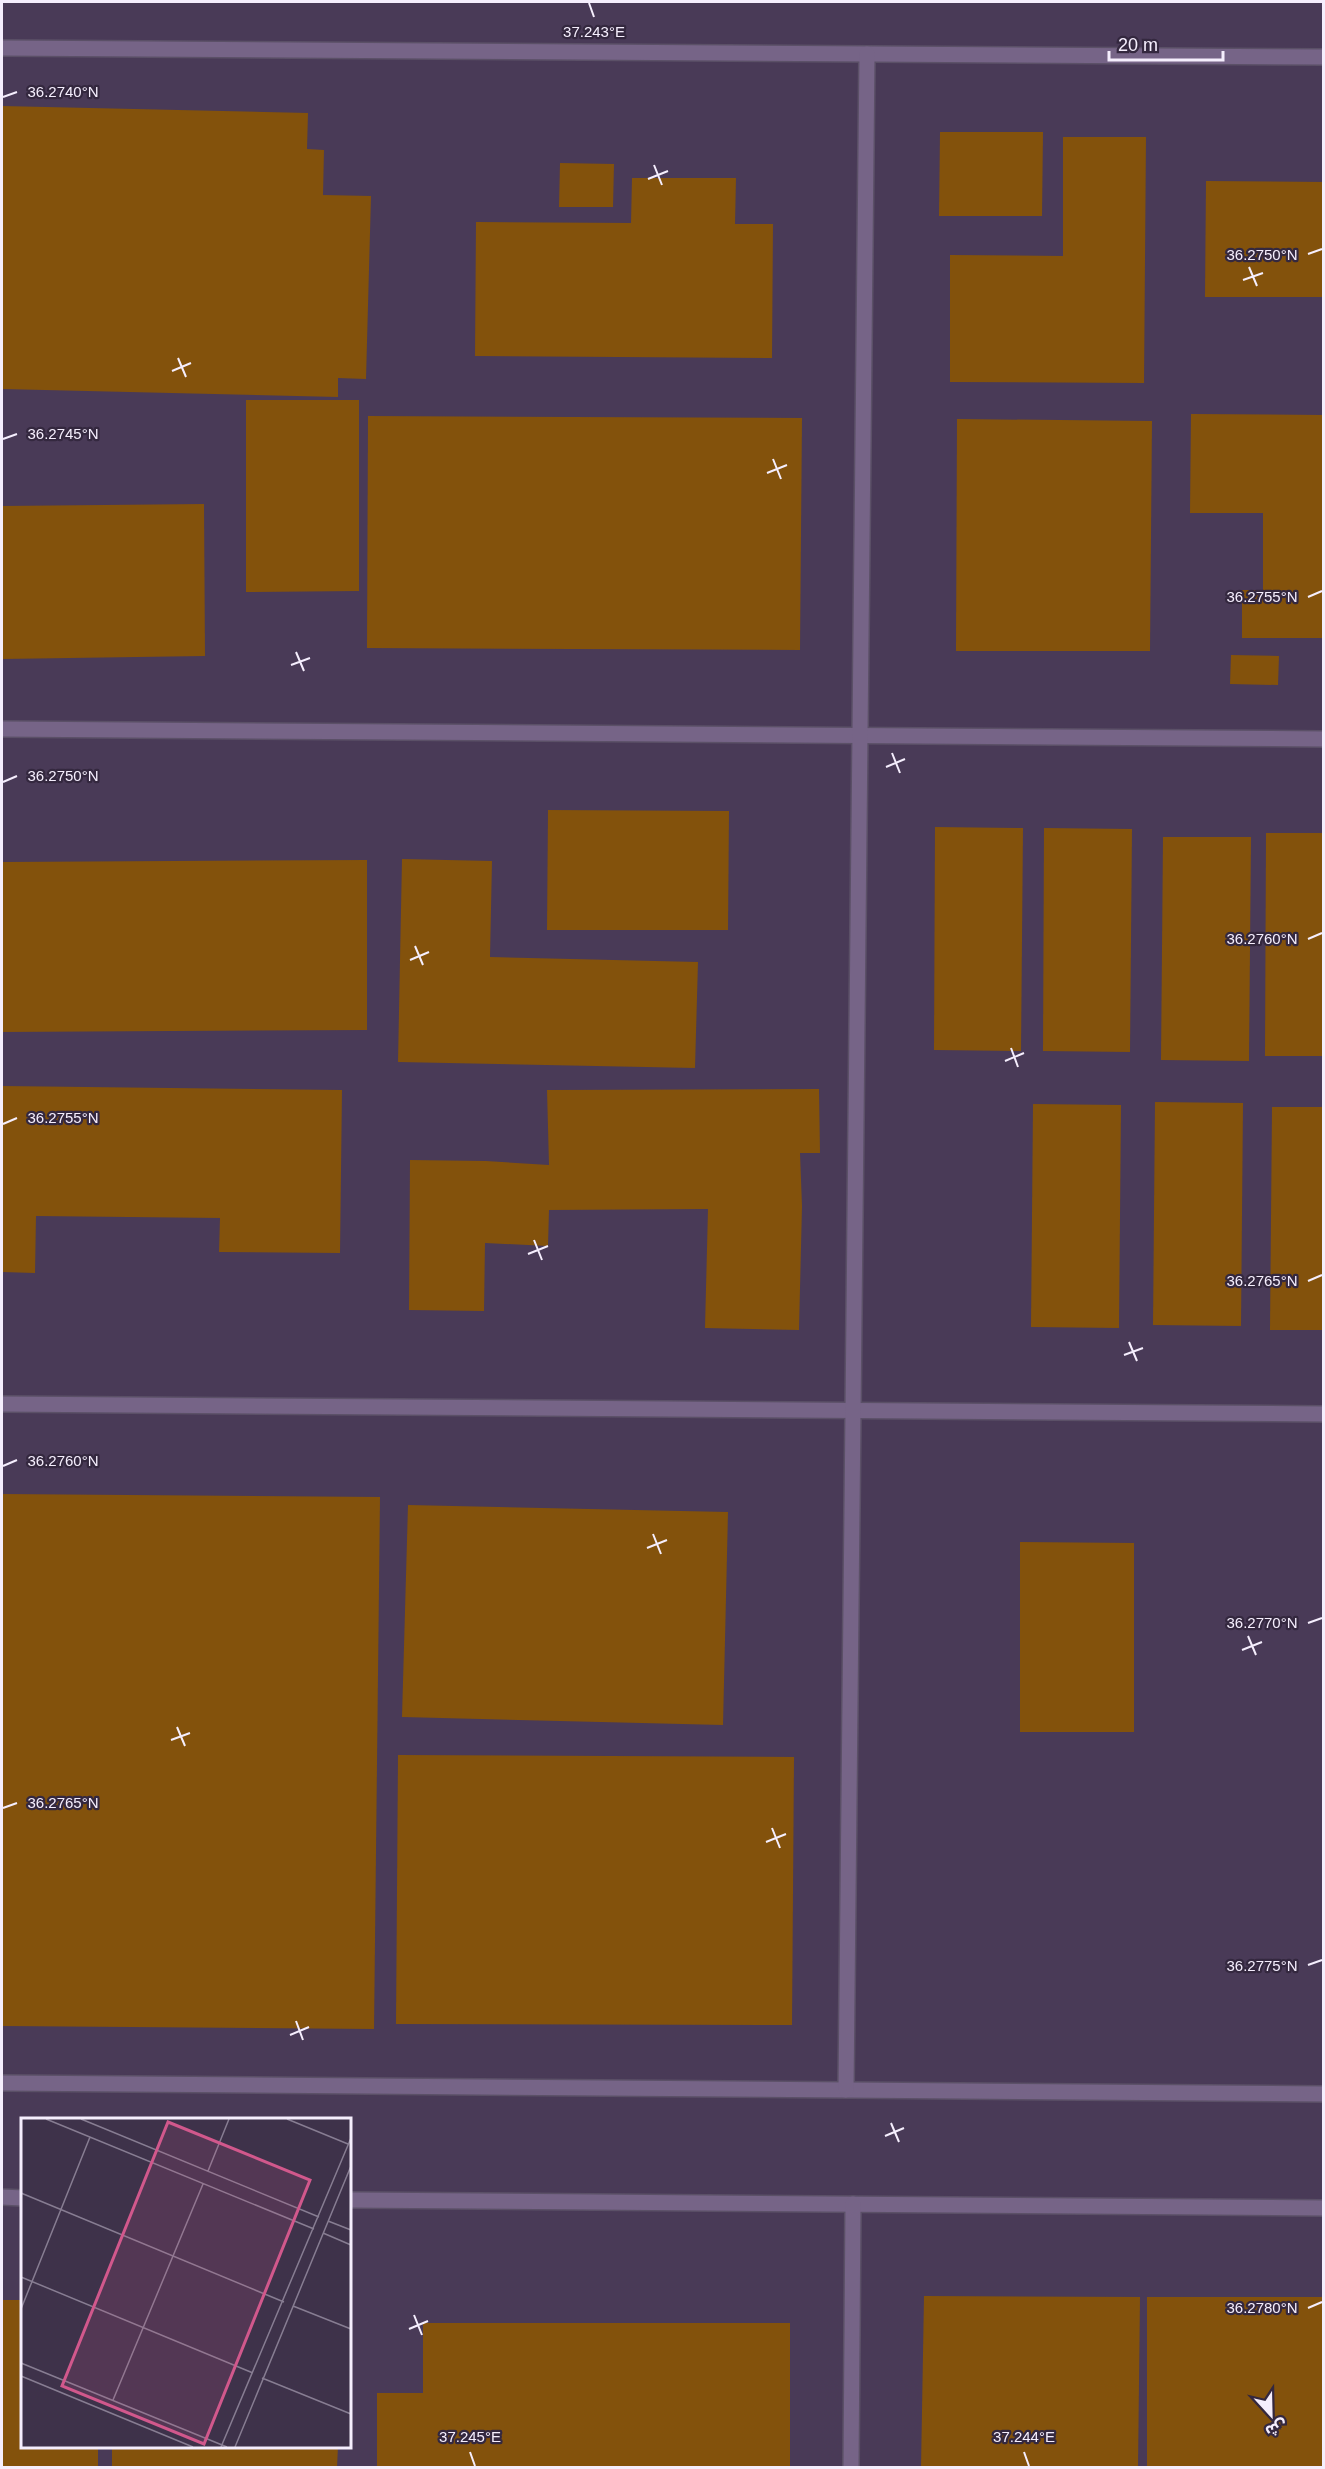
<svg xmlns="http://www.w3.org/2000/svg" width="1325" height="2469" viewBox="0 0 1325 2469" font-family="Helvetica,'Noto Sans Arabic',sans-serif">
<rect width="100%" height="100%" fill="#3e324a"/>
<path fill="#493a57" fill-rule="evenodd" d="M2 2H1323V2467L2 2468ZM22 2120H350V2446H22Z"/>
<g fill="#83520c">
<polygon points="2,106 308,113 307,149 324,150 323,195 371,196 366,379 338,378 338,397 2,389"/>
<polygon points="940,132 1043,132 1042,216 939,216"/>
<polygon points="1063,137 1146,137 1144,383 950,382 950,255 1063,256"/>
<polygon points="560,163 614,164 613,207 559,207"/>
<polygon points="632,178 736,178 735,224 773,224 772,358 475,356 476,222 631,223"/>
<polygon points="1206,181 1324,182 1324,297 1205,297"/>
<polygon points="246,400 359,400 359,591 246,592"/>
<polygon points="1191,414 1324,415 1324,638 1242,638 1242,590 1263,590 1263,513 1190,513"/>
<polygon points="368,416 802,418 800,650 367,648"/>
<polygon points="957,419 1152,421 1150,651 956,651"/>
<polygon points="204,504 205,656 2,659 2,506"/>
<polygon points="1231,655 1279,656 1278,685 1230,684"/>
<polygon points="548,810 729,811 728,930 547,930"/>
<polygon points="935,827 1023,828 1021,1051 934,1050"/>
<polygon points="1044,828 1132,829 1130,1052 1043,1051"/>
<polygon points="1266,833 1324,833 1324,1056 1265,1056"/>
<polygon points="1163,837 1251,837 1249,1061 1161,1060"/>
<polygon points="402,859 492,861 490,957 698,962 695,1068 398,1062"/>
<polygon points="367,860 367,1030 2,1032 2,862"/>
<polygon points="2,1086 342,1090 340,1253 219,1252 220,1218 36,1216 35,1273 2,1272"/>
<polygon points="819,1089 820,1153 800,1153 802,1206 799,1330 705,1328 708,1209 549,1210 548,1246 485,1243 484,1311 409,1310 410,1160 486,1161 549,1165 547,1090"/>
<polygon points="1155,1102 1243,1103 1241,1326 1153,1325"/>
<polygon points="1033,1104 1121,1105 1119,1328 1031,1327"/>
<polygon points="1272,1107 1324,1107 1324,1330 1270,1330"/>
<polygon points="2,1494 380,1497 374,2029 2,2026"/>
<polygon points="408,1505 728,1512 723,1725 402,1717"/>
<polygon points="1020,1542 1134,1543 1134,1732 1020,1732"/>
<polygon points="398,1755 794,1757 792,2025 396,2024"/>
<polygon points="924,2296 1140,2297 1138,2468 921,2468"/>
<rect x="1147" y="2297" width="177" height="171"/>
<polygon points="2,2300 22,2300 22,2446 98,2446 98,2468 2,2468"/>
<polygon points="423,2323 790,2323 790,2468 377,2468 377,2393 423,2393"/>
<polygon points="112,2446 338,2446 337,2468 112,2468"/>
</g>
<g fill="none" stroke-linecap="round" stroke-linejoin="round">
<defs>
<g id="minor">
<polyline points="2,48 1324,57"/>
<polyline points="2,729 1324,739"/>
<polyline points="2,1404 1324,1414"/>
<polyline points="2,2083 1324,2094"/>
<polyline points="846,2090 867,54"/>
<polyline points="2,2197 22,2198"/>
<polyline points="350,2200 1324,2208"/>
<polyline points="851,2468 853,2204"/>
</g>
</defs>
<use href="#minor" stroke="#5b5067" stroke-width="18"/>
<use href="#minor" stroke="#766487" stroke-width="15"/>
</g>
<path fill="none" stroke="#f5eefd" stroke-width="2" d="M589 3 594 17M3 97 17 92M654 165 662 185M648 179 668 171M1308 254 1322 249M1249 267 1257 286M1243 280 1263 273M178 358 186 377M172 371 191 363M3 439 17 434M773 459 781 479M767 473 787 465M1308 597 1322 591M296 652 304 671M291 665 310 658M892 753 900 773M886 767 905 759M3 782 17 776M1308 939 1322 933M415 946 423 965M410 960 429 952M1011 1048 1018 1067M1005 1061 1024 1053M3 1124 17 1118M534 1240 542 1260M528 1254 548 1246M1308 1281 1322 1275M1129 1342 1137 1361M1124 1355 1143 1348M3 1466 17 1460M653 1534 661 1554M647 1548 667 1540M1308 1623 1322 1618M1248 1636 1256 1655M1242 1650 1262 1642M177 1727 185 1746M171 1740 190 1733M3 1808 17 1803M772 1828 780 1848M766 1842 786 1834M1308 1965 1322 1960M296 2021 303 2040M290 2035 309 2027M891 2123 899 2142M885 2136 904 2128M1308 2308 1322 2302M414 2315 422 2335M409 2329 428 2321M470 2452 475 2466M1024 2452 1029 2466"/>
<g transform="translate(21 2118)">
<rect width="330" height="330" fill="#3e324a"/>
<path fill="none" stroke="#877d92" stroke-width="1.5" d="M25 1 293 111M60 1 298 99M266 1 327 26M187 53 208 1M0 75 263 184M307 103 330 112M302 115 330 127M0 159 232 255M272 188 330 211M0 191 69 19M0 245 206 329M0 258 172 329M241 260 330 296M92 282 182 66M200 329 330 20M214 329 330 48"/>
<path fill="#d1588c" fill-opacity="0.15" stroke="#d1588c" stroke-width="3" d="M147 4 289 62 183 326 41 268Z"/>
<rect width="330" height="330" fill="none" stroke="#f5eefd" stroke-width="3"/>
</g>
<g font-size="15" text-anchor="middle" fill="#f5eefd" stroke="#34283f" stroke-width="4.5" stroke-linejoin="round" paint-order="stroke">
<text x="594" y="37">37.243°E</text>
<text x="63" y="97">36.2740°N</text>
<text x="1262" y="260">36.2750°N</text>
<text x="63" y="439">36.2745°N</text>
<text x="1262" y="602">36.2755°N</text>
<text x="63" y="781">36.2750°N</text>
<text x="1262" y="944">36.2760°N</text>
<text x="63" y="1123">36.2755°N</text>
<text x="1262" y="1286">36.2765°N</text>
<text x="63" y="1466">36.2760°N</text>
<text x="1262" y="1628">36.2770°N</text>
<text x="63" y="1808">36.2765°N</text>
<text x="1262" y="1971">36.2775°N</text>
<text x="1262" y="2313">36.2780°N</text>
<text x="470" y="2442">37.245°E</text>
<text x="1024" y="2442">37.244°E</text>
</g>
<rect width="1325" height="2469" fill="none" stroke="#f5eefd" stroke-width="6"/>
<g transform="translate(1271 2415) rotate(158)" stroke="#34283f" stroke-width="4.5" paint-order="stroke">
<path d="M0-4.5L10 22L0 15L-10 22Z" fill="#f5eefd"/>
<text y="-9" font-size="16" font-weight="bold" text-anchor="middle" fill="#f5eefd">ش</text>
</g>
<path d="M1109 51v9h114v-9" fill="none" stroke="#f5eefd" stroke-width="3"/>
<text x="1118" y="51" font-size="18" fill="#f5eefd" stroke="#34283f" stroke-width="4.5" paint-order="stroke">20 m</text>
</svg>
